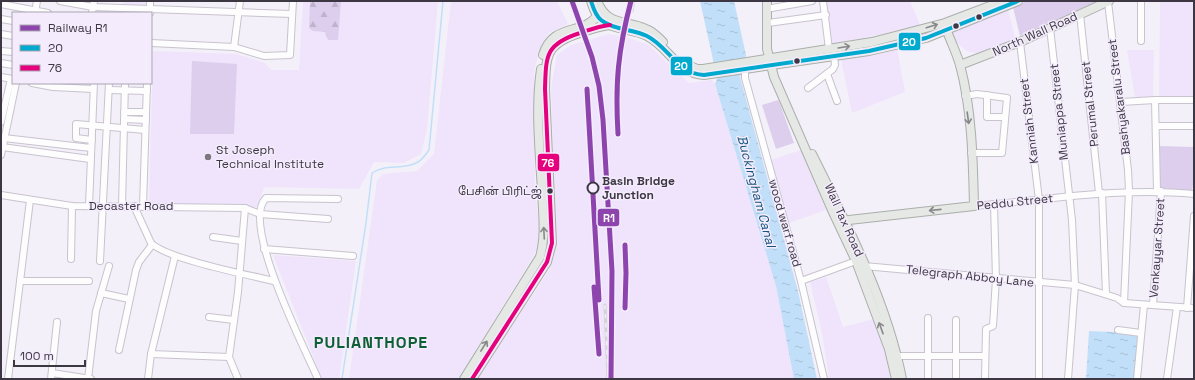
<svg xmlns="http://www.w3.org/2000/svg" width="1195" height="380" viewBox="0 0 1195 380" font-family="'Space Grotesk','Noto Sans Tamil',sans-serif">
<defs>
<pattern id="forest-firs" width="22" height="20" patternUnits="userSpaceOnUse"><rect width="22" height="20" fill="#dcceec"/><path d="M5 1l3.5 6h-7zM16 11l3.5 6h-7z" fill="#beb2cc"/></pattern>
<pattern id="water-ripples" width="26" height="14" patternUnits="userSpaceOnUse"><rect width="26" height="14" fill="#c1dff9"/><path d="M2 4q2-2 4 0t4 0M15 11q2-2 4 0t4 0" fill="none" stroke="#a7c0d7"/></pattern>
</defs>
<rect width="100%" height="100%" fill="#f4f0f9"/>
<g fill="#efe4fc">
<polygon points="123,1 146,1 146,7 123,6"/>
<polygon points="303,1 438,1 427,129 421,154 404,163 374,162 359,189 264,187 258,207 149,204 153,51 237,54 265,63 271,70 299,70"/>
<polygon points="451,1 557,1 568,24 549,33 543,42 534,70 535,192 541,241 530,262 458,379 349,379 377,180 383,174 417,171 434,154"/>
<polygon points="824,1 910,1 920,25 833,45"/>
<polygon points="1160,1 1194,1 1194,100 1159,100"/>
<polygon points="1008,9 1016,41 981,53 974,53 967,51 955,41 952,34 953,31"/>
<polygon points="609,34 629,38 649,45 689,83 712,80 715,84 776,286 794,379 476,379 550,269 556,247 551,88 557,55 571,45"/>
<polygon points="897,49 905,92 852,113 841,59"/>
<polygon points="1127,50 1154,50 1153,97 1135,97"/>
<polygon points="801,150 826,210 786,224 771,160"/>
<polygon points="273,255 356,261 339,379 322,379"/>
<polygon points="826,277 843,327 874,319 885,344 892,379 829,379 822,333 810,282"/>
</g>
<g fill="#dcceec">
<polygon points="1027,1 1098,1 1020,36 1013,7"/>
<polygon points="192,61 237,64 234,134 190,134"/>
<polygon points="778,100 779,101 794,143 776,149 762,105"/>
<polygon points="1158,146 1194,147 1194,178 1192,191 1159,188"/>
</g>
<polygon fill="url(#forest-firs)" points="310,1 341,1 338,40 328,40 325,32 313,31 309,28"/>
<g fill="url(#water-ripples)">
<polygon points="700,1 734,1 746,55 740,77 798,291 817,379 794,379 776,286 715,84 717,78"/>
<polygon points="1089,331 1138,333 1136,379 1086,379"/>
</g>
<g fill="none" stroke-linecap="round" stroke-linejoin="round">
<path stroke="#c1dff9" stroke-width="1.5" d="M342 379 366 223 372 173C387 163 402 171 418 162 422 160 426 154 429 150L443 1"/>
<defs>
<g id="minor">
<polyline points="60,1 93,7 292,14"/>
<polyline points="823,1 829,49"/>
<polyline points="1141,1 1141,41"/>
<polyline points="1108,2 1128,170 1129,191 1124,303"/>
<polyline points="1,4 48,13"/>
<polyline points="766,9 812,1"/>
<polyline points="35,13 37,1"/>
<polyline points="92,13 94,1"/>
<polyline points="150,13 150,1"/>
<polyline points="1080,14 1099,193"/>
<polyline points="1,19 13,21"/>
<polyline points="768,23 826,15"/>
<polyline points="1050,28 1072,220 1075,285 1068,379"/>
<polyline points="1,34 13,36"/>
<polyline points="1020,42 1039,200 1039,379"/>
<polyline points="151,43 234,47 264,56 290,55 293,1"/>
<polyline points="234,47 240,1"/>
<polyline points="1,51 13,52"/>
<polyline points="1,63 13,65"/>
<polyline points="745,68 745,78 801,281 824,379"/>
<polyline points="827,74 837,101"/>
<polyline points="1,77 13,79"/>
<polyline points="32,83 53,87 93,89"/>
<polyline points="808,88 833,69 835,65 834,56"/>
<polyline points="109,90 147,91"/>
<polyline points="987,95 987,117 1004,117"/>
<polyline points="965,96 977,94 1007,98 1002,153 971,153"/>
<polyline points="1155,100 1157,191"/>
<polyline points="1121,102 1155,100 1194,100"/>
<polyline points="124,112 146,112"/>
<polyline points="124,119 146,120"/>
<polyline points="1,122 11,79"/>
<polyline points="1156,126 1194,126"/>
<polyline points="4,138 91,148"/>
<polyline points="92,140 76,138 76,124 145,130"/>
<polyline points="2,147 90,159"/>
<polyline points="1,155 16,83"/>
<polyline points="1102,193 1106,294"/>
<polyline points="1,195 72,206 245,208 260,214 328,219"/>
<polyline points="89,206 94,83"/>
<polyline points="122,206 125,83"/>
<path d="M134 206 151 243C167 259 249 275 274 281"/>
<polyline points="143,206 147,83"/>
<path d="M974 206C1047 200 1120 187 1194 194"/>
<polyline points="213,237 242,241"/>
<polyline points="264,249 353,256"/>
<polyline points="71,259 72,206"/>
<polyline points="100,261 109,83"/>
<polyline points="864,266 1075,285 1117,298 1124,303 1194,308"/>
<polyline points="20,281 89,281"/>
<polyline points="801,281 856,261"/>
<polyline points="101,293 129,299"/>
<polyline points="1153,305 1161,191"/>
<polyline points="1187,308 1194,216"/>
<polyline points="209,317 234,320"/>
<polyline points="928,318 928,379"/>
<polyline points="956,320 956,379"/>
<polyline points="1118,330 1141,333"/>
<polyline points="119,350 136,270 139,262 152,245"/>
<polyline points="151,354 229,357"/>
<polyline points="898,356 985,356"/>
<polyline points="52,373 91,379"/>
<polyline points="8,379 30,200"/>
<polyline points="51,379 57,322"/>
<polyline points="88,379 96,311 109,266"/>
<polyline points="148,379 151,354 175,256"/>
<polyline points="238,379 229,357 238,292 245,208"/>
<path d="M318 379C305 349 240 223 266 198L338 199"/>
<polyline points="985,379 986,329 993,326 996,279 994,204"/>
<polyline points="1137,379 1144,305"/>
<polyline points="1167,379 1177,307"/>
</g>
<g id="major">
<path d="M591 1C593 7 595 15 601 20 613 30 633 29 647 36 669 47 677 74 704 75L869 51 926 38 1018 1"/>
<path d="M597 1C608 27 624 19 646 29 653 31 658 37 663 42"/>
<polyline points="767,1 767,49 774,77 832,210 856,261 889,349 896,379"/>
<path d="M543 55C553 22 582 36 597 16"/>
<polyline points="684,63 697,69 703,69 872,42 945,23 1003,1"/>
<polyline points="960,65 1020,42 1109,1"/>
<path d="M812 154C847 224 887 302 902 379"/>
<path d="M840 221 974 206C973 161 972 109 960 65 957 54 951 42 947 31"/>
<path d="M464 379 540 257C546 235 543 215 542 192 540 152 535 109 541 69"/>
<path d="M472 379 547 262 552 243 545 89C546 56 545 44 580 33 589 30 599 26 610 25"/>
</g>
</defs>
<use href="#minor" stroke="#c8c3cd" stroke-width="8"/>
<use href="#major" stroke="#aaafaa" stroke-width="10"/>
<use href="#minor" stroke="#fdfdfe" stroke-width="6"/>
<use href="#major" stroke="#e5e8e4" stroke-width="8"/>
<defs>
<g id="rail">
<polyline points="632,11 634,1"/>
<polyline points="605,305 608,379"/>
</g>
</defs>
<use href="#rail" stroke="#d3d2d4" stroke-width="3"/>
<use href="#rail" stroke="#f4ecfd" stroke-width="1.5" stroke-dasharray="4.5" stroke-linecap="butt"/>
<defs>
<path id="bus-1" d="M591 1C593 7 595 15 601 20 613 30 633 29 647 36 669 47 677 74 704 75L869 51 926 38 1018 1"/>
<path id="bus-2" d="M472 379 547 262 552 243 545 89C546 56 545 44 580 33 589 30 599 26 610 25"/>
</defs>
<use href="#bus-1" stroke="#f4ecfd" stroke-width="7"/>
<use href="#bus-2" stroke="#f4ecfd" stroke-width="7"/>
<use href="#bus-1" stroke="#00a9ce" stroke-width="4"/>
<use href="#bus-2" stroke="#e5007d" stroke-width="4"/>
<defs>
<g id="rail-1">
<polyline points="572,1 592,57 599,86 603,120 612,271 611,379"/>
<polyline points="587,89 599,300"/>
<path d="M618 134C615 83 618 50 631 1"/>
<polyline points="625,245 626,273 625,308"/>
<polyline points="594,287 599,354"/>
</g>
</defs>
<use href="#rail-1" stroke="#f4ecfd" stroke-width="8"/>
<use href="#rail-1" stroke="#8e44ad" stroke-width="5"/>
</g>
<defs><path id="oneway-shaft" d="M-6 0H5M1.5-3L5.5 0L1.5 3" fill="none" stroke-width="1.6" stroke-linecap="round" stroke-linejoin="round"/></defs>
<g stroke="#88878b">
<use href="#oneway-shaft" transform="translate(932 26) rotate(-17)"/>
<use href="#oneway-shaft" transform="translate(844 47) rotate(-9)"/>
<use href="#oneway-shaft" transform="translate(968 118) rotate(82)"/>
<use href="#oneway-shaft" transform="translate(935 210) rotate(174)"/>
<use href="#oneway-shaft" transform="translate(544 233) rotate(-93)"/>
<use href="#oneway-shaft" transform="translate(881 328) rotate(-110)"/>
<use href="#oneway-shaft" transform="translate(484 346) rotate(-58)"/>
</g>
<g fill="#3c3742" stroke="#f4ecfd" stroke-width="1.5">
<circle cx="979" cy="17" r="3.5"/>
<circle cx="956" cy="26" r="3.5"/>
<circle cx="797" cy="61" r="3.5"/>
<circle cx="550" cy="191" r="3.5"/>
</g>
<circle fill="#7c7882" stroke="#f4ecfd" stroke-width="1.5" cx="208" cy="157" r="4"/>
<circle fill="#f4ecfd" stroke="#3c3742" stroke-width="2" cx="593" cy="188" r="5.5"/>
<g text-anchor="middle" stroke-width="3" stroke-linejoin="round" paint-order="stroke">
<g font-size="11" fill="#3c3742" stroke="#f4ecfd" text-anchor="end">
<text x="542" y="195">பேசின் பிரிட்ஜ்</text>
</g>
<g font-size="12" fill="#3c3742" stroke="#f4ecfd">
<text transform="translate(1035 34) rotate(-24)" y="4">North Wall Road</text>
<text transform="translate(1119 97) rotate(-97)" y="4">Bashyakaralu Street</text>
<text transform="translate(1090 104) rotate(-96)" y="4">Perumal Street</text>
<text transform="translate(1059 112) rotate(-96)" y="4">Muniappa Street</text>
<text transform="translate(1029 121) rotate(-97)" y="4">Kanniah Street</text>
<text transform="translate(1015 202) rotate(-6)" y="4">Peddu Street</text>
<text x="131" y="210">Decaster Road</text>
<text transform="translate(844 220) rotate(66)" y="4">Wall Tax Road</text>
<text transform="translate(785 223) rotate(74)" y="4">wood warf road</text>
<text transform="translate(1157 248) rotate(-86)" y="4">Venkayyar Street</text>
<text transform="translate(970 276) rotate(6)" y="4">Telegraph Abboy Lane</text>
</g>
<g font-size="12" fill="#3c3742" stroke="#f4ecfd" text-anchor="start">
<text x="216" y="154">St Joseph<tspan x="216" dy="14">Technical Institute</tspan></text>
</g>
<g font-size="12" font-weight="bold" fill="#3c3742" stroke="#f4ecfd" text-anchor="start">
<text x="602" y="185">Basin Bridge<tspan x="602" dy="14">Junction</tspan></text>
</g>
<g font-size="13" font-style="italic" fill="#15557c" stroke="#f4ecfd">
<text transform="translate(757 191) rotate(75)" y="5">Buckingham Canal</text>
</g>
<g font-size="16" font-weight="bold" letter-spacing="1" fill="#0e5f36" stroke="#f4ecfd">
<text x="371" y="348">PULIANTHOPE</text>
</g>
</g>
<g stroke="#f4ecfd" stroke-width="1.5">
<rect x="898" y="32" width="23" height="19" rx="4" fill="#00a9ce"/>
<rect x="670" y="56" width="23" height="20" rx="4" fill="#00a9ce"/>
<rect x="537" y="153" width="23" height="19" rx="4" fill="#e5007d"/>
<rect x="597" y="208" width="23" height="19" rx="4" fill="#8e44ad"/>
</g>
<g font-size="11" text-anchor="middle" font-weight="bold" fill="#fff">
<text x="909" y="46">20</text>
<text x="681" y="70">20</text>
<text x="548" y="167">76</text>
<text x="609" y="222">R1</text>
</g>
<rect width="1195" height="380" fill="none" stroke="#3c3742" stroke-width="4"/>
<rect x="12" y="12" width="140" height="72" fill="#f4ecfd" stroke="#aaa4b2"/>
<rect x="20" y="25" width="20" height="6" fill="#8e44ad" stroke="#aaa4b2"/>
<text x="48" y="32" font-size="12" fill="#3c3742">Railway R1</text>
<rect x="20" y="45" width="20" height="6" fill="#00a9ce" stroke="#aaa4b2"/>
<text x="48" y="52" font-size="12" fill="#3c3742">20</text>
<rect x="20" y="65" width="20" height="6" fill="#e5007d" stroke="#aaa4b2"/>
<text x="48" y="72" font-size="12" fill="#3c3742">76</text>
<path d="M14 360v6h71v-6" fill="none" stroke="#3c3742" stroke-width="2"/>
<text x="20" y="360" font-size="12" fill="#3c3742" stroke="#f4ecfd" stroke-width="3" paint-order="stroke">100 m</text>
</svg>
